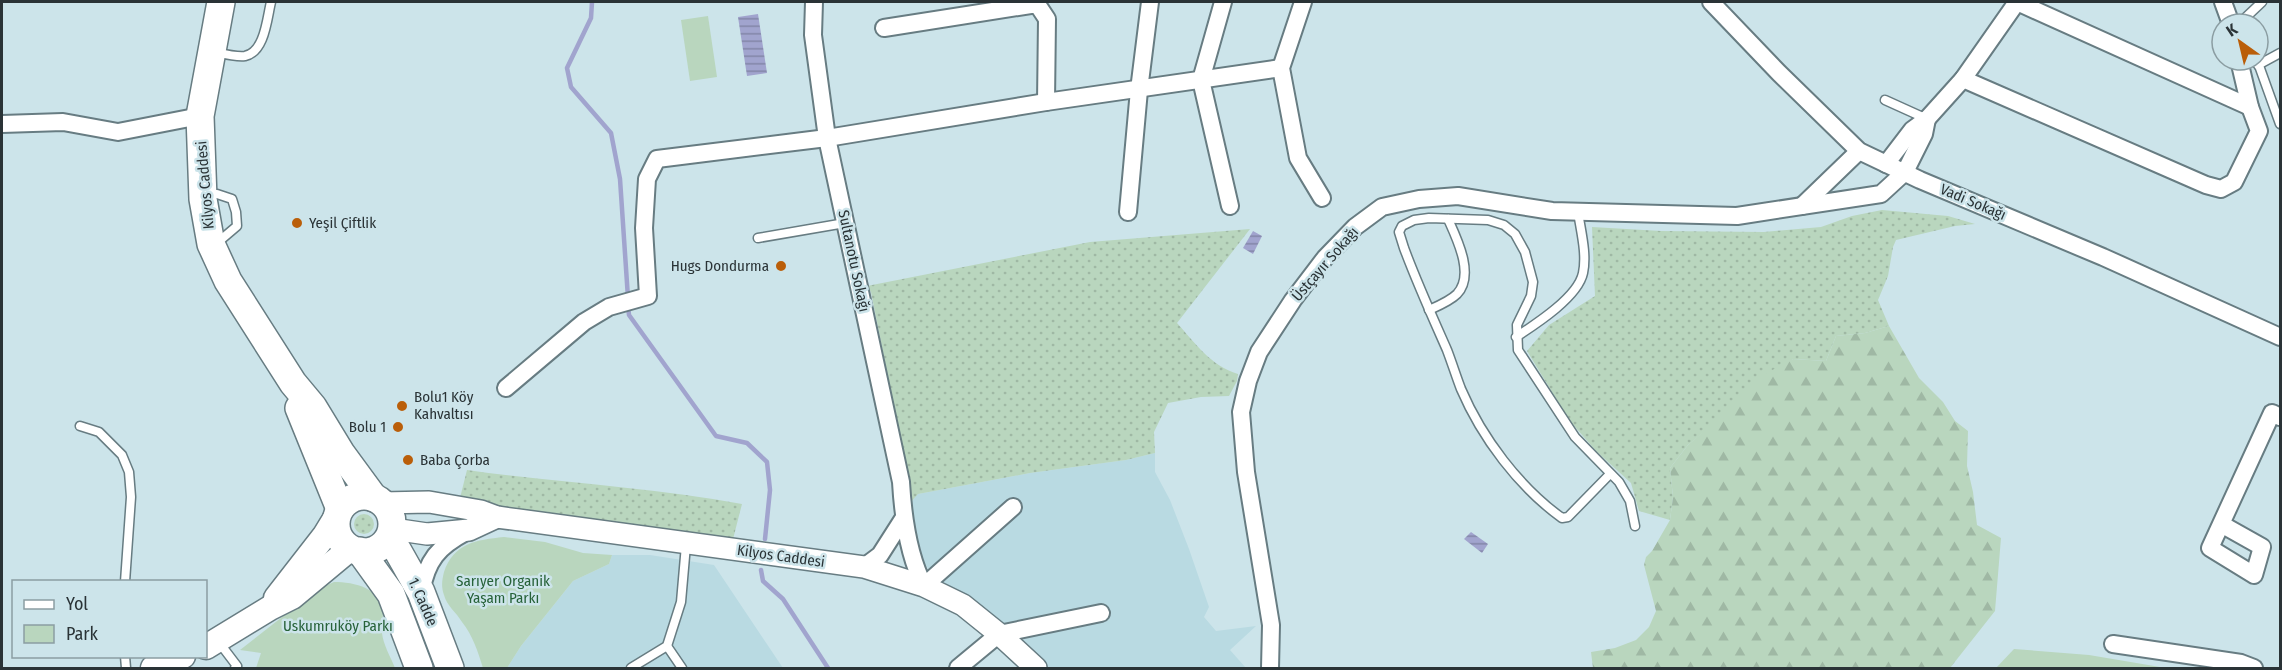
<svg xmlns="http://www.w3.org/2000/svg" width="2282" height="670" viewBox="0 0 2282 670" font-family="'Fira Sans Condensed',sans-serif">
<defs>
<pattern id="grass-dots" width="8" height="8" patternUnits="userSpaceOnUse" patternTransform="scale(1.5)"><rect width="8" height="8" fill="#b9d6be"/><path d="M2 2h.1M6 6h.1" fill="none" stroke="#9fb8a4" stroke-width="1.8" stroke-linecap="round"/></pattern>
<pattern id="forest-firs" width="22" height="20" patternUnits="userSpaceOnUse" patternTransform="scale(1.5)"><rect width="22" height="20" fill="#b9d6be"/><path d="M5 1l3.5 6h-7zM16 11l3.5 6h-7z" fill="#9fb8a4"/></pattern>
<pattern id="water-rules" width="6" height="5" patternUnits="userSpaceOnUse" patternTransform="scale(1.5)"><rect width="6" height="5" fill="#a1a4ce"/><path d="M0 2.5h6" fill="none" stroke="#8386a8"/></pattern>
</defs>
<rect width="100%" height="100%" fill="#cce4ea"/>
<g fill="#b9dae2">
<polygon points="1155,453 1155,472 1170,500 1189,549 1209,607 1204,617 1216,631 1256,626 1230,650 1246,668 1049,668 1010,629 946,584 919,560 910,503 918,494 1030,473 1126,460"/>
<polygon points="612,555 650,555 714,565 783,668 507,668 521,646 573,581 609,564"/>
</g>
<g fill="url(#grass-dots)">
<polygon points="1882,210 1948,216 1975,224 1955,226 1896,240 1893,247 1888,276 1878,300 1889,326 1865,333 1836,336 1826,361 1793,359 1688,445 1670,468 1673,497 1670,520 1639,511 1631,483 1596,451 1569,420 1527,351 1549,325 1595,296 1592,227 1661,231 1764,232 1821,227 1852,216"/>
<path d="M1250 229 1177 323C1195 343 1211 366 1238 374L1237 381 1229 396 1201 397 1168 403 1154 432 1155 453 1126 460 1030 473 918 494 910 503 908 477 871 292 867 286 1090 242Z"/>
<path d="M467 470C559 483 651 487 742 504L732 543 619 522 459 502Z"/>
<circle cx="364" cy="524" r="10"/>
</g>
<polygon fill="url(#forest-firs)" points="1889,326 1919,378 1943,402 1955,421 1968,431 1967,466 1973,492 1977,525 2001,538 1995,611 1950,668 1593,668 1591,652 1615,648 1636,640 1649,627 1656,611 1644,565 1646,557 1652,551 1670,520 1673,497 1670,468 1688,445 1718,419 1761,376 1793,359 1826,361 1836,336 1865,333"/>
<g fill="#b9d6be">
<polygon points="708,16 717,77 690,81 681,20"/>
<path d="M504 537 545 542 583 553 612 555 609 564 573 581 521 646 507 668H483C478 652 473 636 462 622 456 612 447 606 444 595 441 587 442 580 444 572 454 543 476 540 504 537Z"/>
<path d="M334 582C354 582 383 588 383 614 383 620 381 627 382 633 383 644 391 658 395 668H256L261 653 240 650 318 589Z"/>
<polygon points="2014,649 2089,655 2166,668 1996,668"/>
</g>
<g fill="url(#water-rules)">
<polygon points="758,14 767,73 747,76 738,17"/>
<polygon points="1253,231 1262,236 1253,254 1243,248"/>
<polygon points="1471,532 1488,544 1482,553 1464,539"/>
</g>
<g fill="none" stroke-linecap="round" stroke-linejoin="round">
<g stroke="#a1a4ce" stroke-width="4.5">
<polyline points="592,2 591,18 567,68 571,87 611,133 620,179 628,298"/>
<polyline points="628,306 629,315 716,436 747,443 767,462 770,490 765,539"/>
<polyline points="761,570 763,581 783,599 828,668"/>
</g>
<defs>
<g id="service">
<polyline points="2246,24 2244,19 2262,2"/>
<path d="M215 52C224 54 236 57 245 56 265 52 267 18 271 2"/>
<polyline points="2257,60 2280,124"/>
<polyline points="2258,65 2280,53"/>
<polyline points="1885,100 1927,119"/>
<polyline points="207,194 217,194 232,199 236,212 237,226 217,243"/>
<polyline points="758,238 845,223"/>
<path d="M1429 310C1438 306 1450 301 1457 294 1475 275 1457 239 1448 219"/>
<path d="M1516 337C1536 324 1578 297 1583 273 1587 254 1581 232 1578 212"/>
<polyline points="80,426 99,432 122,455 129,472 131,497 125,582"/>
<path d="M1610 474 1568 517 1562 518C1519 487 1482 438 1461 389 1456 376 1452 363 1447 350 1432 316 1417 283 1404 248L1399 232 1402 226 1414 220 1429 218 1488 220 1504 225 1515 234 1525 252 1533 282 1531 296 1517 325 1518 350 1575 437 1619 482 1630 501 1635 526"/>
<polyline points="218,641 237,666 235,668"/>
<polyline points="667,646 682,668"/>
<polyline points="125,656 126,668"/>
<polyline points="631,668 667,646 681,602 686,545"/>
</g>
<g id="minor">
<path d="M814 2 813 35 827 138 901 482C903 517 908 555 924 586L1013 507"/>
<polyline points="1223,2 1201,80 1230,206"/>
<polyline points="1303,2 1281,68 1298,158 1322,198"/>
<polyline points="1711,2 1779,73 1859,151 1920,180 2103,257 2280,337"/>
<polyline points="2017,2 2250,107"/>
<polyline points="2223,2 2231,24"/>
<polyline points="884,28 1037,4 1047,19 1046,102"/>
<polyline points="1963,79 2206,185 2221,189 2234,182 2259,131 2250,107 2239,60"/>
<polyline points="2,124 63,122 118,132 200,116"/>
<polyline points="1886,164 1912,130 1927,119 1963,79 2017,2"/>
<polyline points="1802,206 1859,151"/>
<polyline points="1128,212 1139,90 1150,2"/>
<polyline points="506,388 584,322 609,307 648,296 644,228 647,179 657,159 827,138 1046,102 1281,68"/>
<polyline points="2221,524 2262,547 2254,575 2210,548 2272,413 2280,417"/>
<polyline points="864,567 880,555 903,519"/>
<path d="M421 592C427 560 438 547 466 532"/>
<polyline points="2113,644 2241,663 2254,668"/>
<polyline points="958,668 999,634 1101,613"/>
<polyline points="1270,668 1271,625 1246,472 1241,412 1248,381 1259,352 1293,300 1325,258 1355,227 1382,207 1419,199 1458,196 1552,211 1737,216 1881,194 1905,172 1924,134 1927,119"/>
</g>
<g id="tertiary">
<polyline points="382,503 429,502 481,511 497,517 864,567 924,586 963,605 999,634 1036,668"/>
<polyline points="393,529 427,534 469,530 497,517"/>
</g>
<g id="secondary">
<polyline points="276,598 325,535 336,517"/>
<polyline points="206,647 270,608 292,597 351,548"/>
<polyline points="153,668 183,656"/>
</g>
<g id="primary">
<polyline points="221,2 200,116 203,199 211,244 228,281 293,383 313,407 341,453 374,498"/>
<polyline points="299,408 340,509"/>
<circle cx="364" cy="524" r="28"/>
<polyline points="390,537 421,592 450,668"/>
<polyline points="360,551 391,594 419,668"/>
</g>
</defs>
<use href="#service" stroke="#677c82" stroke-width="11"/>
<use href="#minor" stroke="#677c82" stroke-width="20"/>
<use href="#tertiary" stroke="#677c82" stroke-width="24"/>
<use href="#secondary" stroke="#677c82" stroke-width="27"/>
<use href="#primary" stroke="#677c82" stroke-width="30"/>
<use href="#service" stroke="#fff" stroke-width="8"/>
<use href="#minor" stroke="#fff" stroke-width="16"/>
<use href="#tertiary" stroke="#fff" stroke-width="21"/>
<use href="#secondary" stroke="#fff" stroke-width="24"/>
<use href="#primary" stroke="#fff" stroke-width="27"/>
</g>
<g fill="#ba5e09" stroke="#cce4ea" stroke-width="2">
<circle cx="297" cy="223" r="6"/>
<circle cx="781" cy="266" r="6"/>
<circle cx="402" cy="406" r="6"/>
<circle cx="398" cy="427" r="6"/>
<circle cx="408" cy="460" r="6"/>
</g>
<g text-anchor="middle" stroke-width="5" stroke-linejoin="round" paint-order="stroke">
<g font-size="15" fill="#2a3336" stroke="#cce4ea">
<text transform="translate(205 185) rotate(-95)" y="5">Kilyos Caddesi</text>
<text transform="translate(1973 202) rotate(23)" y="5">Vadi Sokağı</text>
<text transform="translate(854 261) rotate(78)" y="5">Sultanotu Sokağı</text>
<text transform="translate(1325 264) rotate(-49)" y="5">Üstçayır Sokağı</text>
<text transform="translate(781 556) rotate(8)" y="5">Kilyos Caddesi</text>
<text transform="translate(423 602) rotate(66)" y="5">1. Cadde</text>
</g>
<g font-size="15" fill="#2a3336" stroke="#cce4ea" text-anchor="start">
<text x="309" y="228">Yeşil Çiftlik</text>
<text x="769" y="271" text-anchor="end">Hugs Dondurma</text>
<text x="414" y="402">Bolu1 Köy<tspan x="414" dy="17">Kahvaltısı</tspan></text>
<text x="386" y="432" text-anchor="end">Bolu 1</text>
<text x="420" y="465">Baba Çorba</text>
</g>
<g font-size="15" fill="#276239" stroke="#cce4ea">
<text x="503" y="586">Sarıyer Organik<tspan x="503" dy="17">Yaşam Parkı</tspan></text>
<text x="338" y="631">Uskumruköy Parkı</text>
</g>
</g>
<rect width="2282" height="670" fill="none" stroke="#2a3336" stroke-width="6"/>
<rect x="12" y="580" width="195" height="78" fill="#cce4ea" stroke="#8b9da2" stroke-width="1.5"/>
<rect x="24" y="600" width="30" height="9" fill="#ffffff" stroke="#8b9da2" stroke-width="1.5"/>
<text x="66" y="610" font-size="18" fill="#2a3336">Yol</text>
<rect x="24" y="625" width="30" height="18" fill="#b9d6be" stroke="#8b9da2" stroke-width="1.5"/>
<text x="66" y="640" font-size="18" fill="#2a3336">Park</text>
<g transform="translate(2240 42) rotate(326)"><circle r="28" fill="#cce4ea" stroke="#8b9da2" stroke-width="1.5"/>
<path d="M0-4.5L10 22L0 15L-10 22Z" fill="#ba5e09"/>
<text y="-9" font-size="16" font-weight="bold" text-anchor="middle" fill="#2a3336">K</text>
</g>
</svg>
